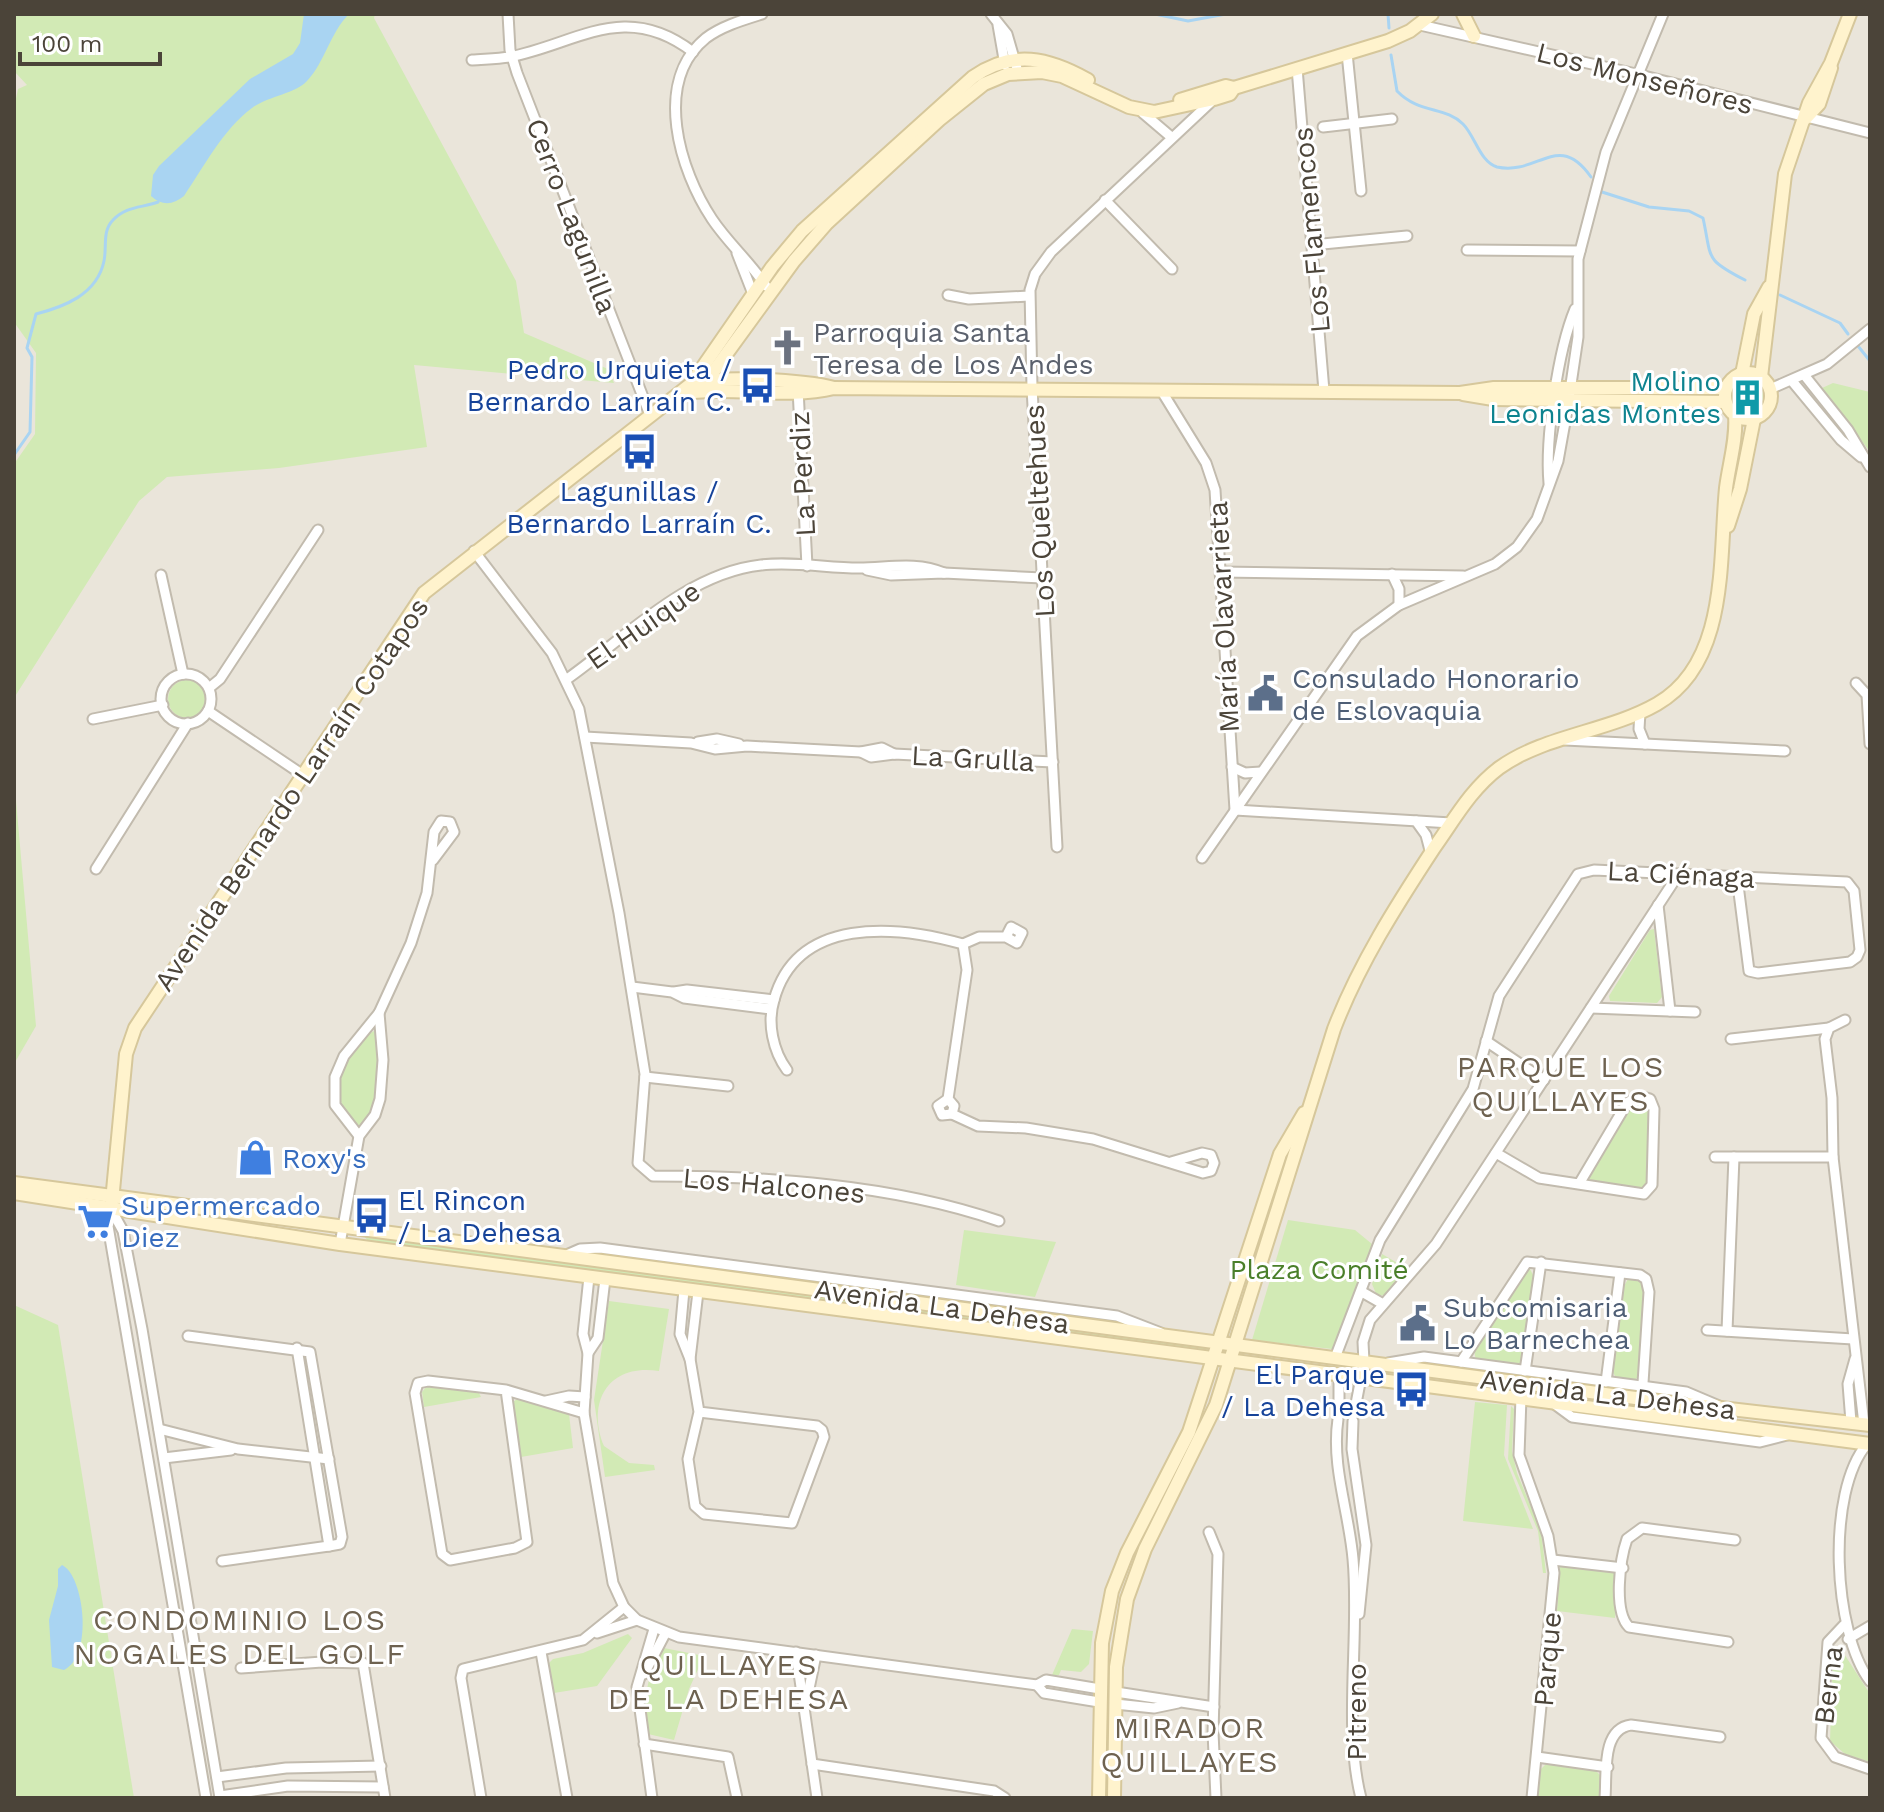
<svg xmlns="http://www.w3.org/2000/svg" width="1884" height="1812" viewBox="0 0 1884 1812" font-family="'Work Sans',sans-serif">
<rect width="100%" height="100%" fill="#f6f3ec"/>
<rect fill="#eae5da" x="14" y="14" width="1856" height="1784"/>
<g fill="#d2eab5">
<polygon points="14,14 375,14 374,18 516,281 524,333 608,369 614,383 414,365 427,447 279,468 167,477 139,501 14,698 14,464 35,434 36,353 14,322 14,108 18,89 27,85 14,71"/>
<circle cx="1747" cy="396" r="16"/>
<polygon points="1833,383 1870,392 1870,452 1822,388"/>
<circle cx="187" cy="699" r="19"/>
<polygon points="14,778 36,1026 14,1064"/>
<polygon points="1654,929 1662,997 1657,1003 1610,1001 1609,996 1650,930"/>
<path d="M374 1031C384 1060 381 1104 360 1128 324 1103 338 1048 374 1031Z"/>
<polygon points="1639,1101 1650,1108 1647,1186 1640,1189 1593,1183 1587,1175 1590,1168 1631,1106"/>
<polygon points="1288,1220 1355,1230 1372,1244 1360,1285 1332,1349 1252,1340"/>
<polygon points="964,1230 1056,1242 1035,1297 956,1285"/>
<polygon points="370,1234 1203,1347 1208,1349 1201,1353 368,1241 364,1236"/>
<polygon points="1382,1254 1411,1271 1385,1295 1377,1296 1372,1284"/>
<polygon points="1529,1267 1534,1277 1521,1363 1518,1366 1476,1361 1474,1350"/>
<polygon points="1628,1279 1641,1280 1645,1288 1641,1375 1633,1381 1617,1379 1612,1371 1623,1288"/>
<path d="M609 1301 669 1309 659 1371C609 1363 586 1401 604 1446L629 1463 654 1465 655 1470 605 1477 594 1400Z"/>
<polygon points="14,1305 58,1325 134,1798 14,1798"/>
<polygon points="427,1386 479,1393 481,1397 424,1407 422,1392"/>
<polygon points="517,1399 569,1414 573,1448 521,1457 513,1402"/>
<polygon points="1475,1402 1507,1405 1504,1455 1533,1529 1463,1521"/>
<polygon points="1511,1406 1514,1409 1512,1451 1517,1473 1541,1531 1546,1573 1543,1573 1538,1531 1508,1459"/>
<polygon points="1560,1566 1613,1571 1618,1581 1615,1618 1557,1611"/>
<polygon points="1072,1629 1093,1631 1089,1664 1081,1672 1061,1670 1059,1675 1052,1675"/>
<polygon points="628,1634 632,1638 597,1686 554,1693 549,1663 553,1659 583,1653"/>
<polygon points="1839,1646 1870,1694 1870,1762 1845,1754 1830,1741 1833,1655"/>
<path d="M664 1648 704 1656 689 1689 674 1740 648 1734C643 1700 645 1678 664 1648Z"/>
<polygon points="1546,1764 1595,1770 1602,1777 1601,1798 1537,1798 1541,1769"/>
</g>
<g fill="#a9d4f2">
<path d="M304 14H349C330 33 325 62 307 81 295 94 268 96 252 108 224 128 203 168 184 196 173 205 162 206 151 196L153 175 159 166 250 79 293 54 300 43Z"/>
<path d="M62 1565C84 1575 94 1656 64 1670L52 1667 49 1620 58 1586V1569Z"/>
</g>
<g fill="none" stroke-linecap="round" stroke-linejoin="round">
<g stroke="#a9d4f2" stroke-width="3">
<polyline points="1155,14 1188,21 1226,14"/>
<polyline points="1388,14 1389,28"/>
<path d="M1391 55 1397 91C1419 114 1445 106 1463 124 1475 136 1480 162 1497 167 1538 176 1558 130 1591 177"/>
<path d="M1602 192 1649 207 1689 211 1703 218C1712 259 1704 259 1745 280"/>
<polyline points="1780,295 1840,323 1848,334"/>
<polyline points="1858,346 1870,361"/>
<path d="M14 455 30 432 32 357 27 348 36 314C63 307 97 295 104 261 107 247 102 231 113 220 126 206 142 208 158 202"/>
</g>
<defs>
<g id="street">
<polyline points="508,14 510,50 517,73 650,415"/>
<path d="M762 14C743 20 722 26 706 38 652 82 680 171 712 219 728 243 750 262 766 286"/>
<polyline points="991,14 1007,34 1018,72"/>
<polyline points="998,25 1005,65"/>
<polyline points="1420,25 1636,74 1870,133"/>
<polyline points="1347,53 1361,191"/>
<path d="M472 60C484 59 497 59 510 57 578 43 625 0 693 52"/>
<polyline points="1297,68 1324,391"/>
<polyline points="1143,113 1170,136"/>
<polyline points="1323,127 1392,119"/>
<polyline points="1105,200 1172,269"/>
<polyline points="1312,245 1407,236"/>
<polyline points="1467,250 1580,251"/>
<polyline points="737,253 753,294"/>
<polyline points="948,295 969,299 1029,296"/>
<polyline points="1805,376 1848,430 1870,467"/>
<polyline points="1792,381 1841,440 1861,457"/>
<polyline points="798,389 807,566"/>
<polyline points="1770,389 1827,364 1870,329"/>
<polyline points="1161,390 1206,463 1215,490 1235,810 1451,823"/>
<path d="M1549 483C1545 439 1558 350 1575 309"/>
<path d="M474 551 552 653 579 709 619 913 645 1074 638 1163 653 1176C765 1176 892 1184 999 1221"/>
<polyline points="867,570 891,575 944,573 1042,578"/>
<polyline points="1221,572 1463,576"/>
<polyline points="1392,574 1399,589 1399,605"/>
<polyline points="161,575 183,674"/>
<circle cx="186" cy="699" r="25"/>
<path d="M567 679C625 638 687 573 761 565 793 561 827 568 859 568 888 568 916 561 944 573"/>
<polyline points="1856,683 1867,695 1870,744"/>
<polyline points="209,688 220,679 318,530"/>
<polyline points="208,711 303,775"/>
<polyline points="1640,712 1639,729 1645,744"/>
<polyline points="93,719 163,705"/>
<polyline points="585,737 691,743 715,749 747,746 861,752 882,748 894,754"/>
<polyline points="1565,740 1785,751"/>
<polyline points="698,742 717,739 739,744"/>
<polyline points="861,752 871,757 894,754 1053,762"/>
<polyline points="1232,767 1245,773 1261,772"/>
<polyline points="1416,821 1426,835 1431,854"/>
<polyline points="1057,847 1032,388 1030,290 1035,274 1051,252 1214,99"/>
<polyline points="1202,858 1357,636 1399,605 1495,564 1517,547 1537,519 1558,461 1567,411 1578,337 1578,259 1606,152 1663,14"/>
<polyline points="96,869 188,723"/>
<polyline points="1658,905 1670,1011"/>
<polyline points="632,987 672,992 684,998 771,1009"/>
<polyline points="674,992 687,990 774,1000"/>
<polyline points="1591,1008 1695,1012"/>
<polyline points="1845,1020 1829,1028 1825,1039 1832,1098 1833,1157 1864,1424"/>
<polyline points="1731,1039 1829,1028"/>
<polyline points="1486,1041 1544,1080"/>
<path d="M787 1070C773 1051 767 1023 774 1000 797 916 896 925 963 944L979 937H1006L1017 943 1022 933 1011 927 1006 937"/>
<polyline points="645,1077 728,1086"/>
<polyline points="948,1099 938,1106 942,1115 952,1114 978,1126 1026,1128 1093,1139 1203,1173 1211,1171 1214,1163 1211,1155 1202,1153 1171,1162"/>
<polyline points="952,1114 954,1106 948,1099 967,970 963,944"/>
<polyline points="359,1136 335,1105 335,1077 344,1056 379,1013 411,943 427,893 434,832 441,821 450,822 454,832 433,860"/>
<polyline points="1496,1153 1539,1178 1644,1194 1652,1185 1654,1109 1650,1099 1639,1096 1627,1103 1579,1184"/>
<polyline points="1715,1157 1833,1157"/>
<polyline points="112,1211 123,1231 142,1329 220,1798"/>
<polyline points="112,1211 108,1226 206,1798"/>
<polyline points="340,1244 359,1136 375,1115 380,1099 383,1060 379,1013"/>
<polyline points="564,1256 580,1249 600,1248 1117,1316 1161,1333"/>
<polyline points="589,1277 583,1334 588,1353 584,1413 613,1583 624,1607 637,1620 679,1637 1037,1685 1046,1680 1100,1689"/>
<polyline points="684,1290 680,1334 690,1359 699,1412 688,1459 695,1506 704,1514 792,1523 824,1437 822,1430 817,1426 699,1412"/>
<polyline points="1362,1292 1383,1304"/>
<polyline points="1707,1330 1853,1339"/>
<polyline points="1727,1331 1734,1157"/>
<polyline points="188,1336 310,1352 342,1537 340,1544 329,1546 222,1561"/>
<polyline points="297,1348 329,1546"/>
<polyline points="588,1353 598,1338 605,1279"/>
<polyline points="1335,1358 1380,1240 1473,1089 1499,996 1578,874 1594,870 1847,882 1854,891 1860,950 1857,957 1850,962 1758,973 1749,971 1737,877"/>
<polyline points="690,1359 698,1292"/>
<polyline points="1461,1362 1527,1262 1640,1275 1646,1279 1649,1292 1641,1413"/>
<polyline points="1388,1363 1424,1357 1686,1392 1719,1406"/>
<polyline points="1525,1371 1541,1262"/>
<polyline points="1606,1382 1620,1273"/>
<polyline points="506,1390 527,1542 515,1548 450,1560 442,1554 415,1393 418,1383 428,1381 506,1390 584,1413"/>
<polyline points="1521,1397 1519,1455 1548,1536 1554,1573 1532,1798"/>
<polyline points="546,1401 569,1396 585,1397"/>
<polyline points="1553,1403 1572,1417 1760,1442 1791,1434"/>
<polyline points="1339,1412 1339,1375"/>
<polyline points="1354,1414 1364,1362 1363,1342 1370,1320 1436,1244 1678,875"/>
<path d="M1338 1419C1331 1466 1349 1512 1353 1559 1360 1633 1343 1729 1361 1798"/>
<polyline points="1353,1421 1352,1449 1366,1545 1359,1614"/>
<polyline points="1851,1422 1848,1384 1855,1359"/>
<polyline points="159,1429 238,1449 329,1459"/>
<path d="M1867 1444C1826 1492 1833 1632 1870 1681"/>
<polyline points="164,1458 231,1450"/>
<polyline points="1209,1532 1218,1554 1213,1732 1216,1798"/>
<polyline points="1553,1560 1623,1568"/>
<polyline points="1844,1625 1828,1642 1821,1738 1835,1757 1870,1769"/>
<polyline points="597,1633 637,1620"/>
<polyline points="1848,1639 1870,1626"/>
<path d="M1728 1642 1629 1627C1613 1611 1620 1559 1627 1539L1642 1528 1735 1540"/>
<polyline points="541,1652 567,1798"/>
<polyline points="796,1652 817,1798"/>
<polyline points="241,1668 322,1662 363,1663 385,1798"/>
<polyline points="644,1674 665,1634"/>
<polyline points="1037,1685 1044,1693 1099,1702"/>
<polyline points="1116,1692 1214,1707"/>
<polyline points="806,1703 816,1655"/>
<polyline points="1115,1704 1154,1708 1178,1703"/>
<polyline points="644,1744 728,1757 737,1798"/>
<polyline points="1537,1757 1608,1767"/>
<polyline points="812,1764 994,1791 1005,1798"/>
<polyline points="217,1777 286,1768 381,1766"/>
<polyline points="220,1796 288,1786 383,1787"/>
<polyline points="481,1798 461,1678 463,1669 583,1640 624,1607"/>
<polyline points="652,1798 637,1687 654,1629"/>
<path d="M1605 1798C1607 1774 1601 1729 1631 1725L1720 1737"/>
</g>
<g id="secondary">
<polyline points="1463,14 1474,36"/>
<polyline points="1180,100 1226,86 1234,88"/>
<polyline points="1806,118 1819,104 1831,68"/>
<circle cx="1748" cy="396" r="23"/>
<polyline points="1742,374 1754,314 1769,287"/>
<polyline points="1761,377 1785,174 1809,103 1831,63 1850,14"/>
<polyline points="706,382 794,261 827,223 939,120 984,84 1008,74 1042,72 1062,76 1129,107 1154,112 1214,99 1230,94 1234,88 1388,41 1410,31 1432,14"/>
<path d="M691 384 772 267 802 231 973 77C1013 49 1049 58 1088 80"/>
<path d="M680 394C731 385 784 400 834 388L1460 393 1494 388H1726"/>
<polyline points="1463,394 1493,399 1725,402"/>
<polyline points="1728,526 1740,489 1754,419"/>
<polyline points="14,1183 1643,1399 1870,1425"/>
<polyline points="14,1193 340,1244 1870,1444"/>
<path d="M112 1201 126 1054 135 1028 424 593 691 384C717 375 806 380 834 388"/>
<polyline points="1099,1798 1102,1643 1112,1591 1127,1553 1189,1432 1280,1154 1304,1113"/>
<path d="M1114 1798 1116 1667 1127 1599 1145 1549 1216 1405 1334 1029C1359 964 1396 906 1434 848 1454 820 1471 789 1499 768 1545 735 1608 732 1657 704 1729 663 1719 558 1726 488 1729 464 1737 439 1735 415"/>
</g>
</defs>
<use href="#street" stroke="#c2bbae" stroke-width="13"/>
<use href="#secondary" stroke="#d6c79b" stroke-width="16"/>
<use href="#street" stroke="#fff" stroke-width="9"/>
<use href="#secondary" stroke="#fff3cd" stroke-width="12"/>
</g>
<defs>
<symbol id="church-bare" viewBox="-9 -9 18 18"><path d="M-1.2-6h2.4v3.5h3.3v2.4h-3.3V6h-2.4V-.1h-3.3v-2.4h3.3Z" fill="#6b7280" stroke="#fff" stroke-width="2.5" paint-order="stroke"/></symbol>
<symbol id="bus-bare" viewBox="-9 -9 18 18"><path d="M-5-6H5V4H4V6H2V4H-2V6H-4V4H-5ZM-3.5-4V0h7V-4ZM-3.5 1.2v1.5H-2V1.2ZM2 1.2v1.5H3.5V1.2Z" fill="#1a4fb4" stroke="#fff" stroke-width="2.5" paint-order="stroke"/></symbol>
<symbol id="building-bare" viewBox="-9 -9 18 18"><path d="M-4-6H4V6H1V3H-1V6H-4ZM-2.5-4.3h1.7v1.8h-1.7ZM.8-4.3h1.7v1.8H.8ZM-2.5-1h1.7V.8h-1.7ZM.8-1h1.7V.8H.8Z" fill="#0f9aa8" stroke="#fff" stroke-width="2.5" paint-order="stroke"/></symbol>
<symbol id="civic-bare" viewBox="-9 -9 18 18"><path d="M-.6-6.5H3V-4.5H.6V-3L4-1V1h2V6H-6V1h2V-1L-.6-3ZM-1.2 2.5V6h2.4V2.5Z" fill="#5c6f8a" stroke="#fff" stroke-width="2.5" paint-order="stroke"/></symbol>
<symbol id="shop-bare" viewBox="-9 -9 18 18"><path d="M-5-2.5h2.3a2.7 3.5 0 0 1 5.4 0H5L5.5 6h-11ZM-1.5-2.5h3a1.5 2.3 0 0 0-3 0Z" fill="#3f7fe0" stroke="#fff" stroke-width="2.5" paint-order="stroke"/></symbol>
<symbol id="supermarket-bare" viewBox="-9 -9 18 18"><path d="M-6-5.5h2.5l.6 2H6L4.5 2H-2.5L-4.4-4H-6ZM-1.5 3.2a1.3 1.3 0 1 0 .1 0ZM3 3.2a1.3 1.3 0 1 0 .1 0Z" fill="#3f7fe0" stroke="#fff" stroke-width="2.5" paint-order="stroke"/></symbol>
</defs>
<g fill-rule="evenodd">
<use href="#church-bare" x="762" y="322" width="51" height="51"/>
<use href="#bus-bare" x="732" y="360" width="51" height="51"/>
<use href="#building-bare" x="1722" y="372" width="51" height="51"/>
<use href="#bus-bare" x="614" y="426" width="51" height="51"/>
<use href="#civic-bare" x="1240" y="668" width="51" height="51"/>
<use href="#shop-bare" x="230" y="1132" width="51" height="51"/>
<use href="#bus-bare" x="346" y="1190" width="51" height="51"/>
<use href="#supermarket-bare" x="70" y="1196" width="51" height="51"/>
<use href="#civic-bare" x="1392" y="1298" width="51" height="51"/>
<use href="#bus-bare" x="1386" y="1364" width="51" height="51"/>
</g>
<g text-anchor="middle" stroke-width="6" stroke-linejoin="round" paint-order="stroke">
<g font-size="28" fill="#4b4439" stroke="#fff">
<text transform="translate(1645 78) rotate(14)" y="10">Los Monseñores</text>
<text transform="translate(572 216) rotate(69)" y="10">Cerro Lagunilla</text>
<text transform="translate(1311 230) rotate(-95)" y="10">Los Flamencos</text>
<text transform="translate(802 474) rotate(-93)" y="10">La Perdiz</text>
<text transform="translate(1039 511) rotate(-93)" y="10">Los Queltehues</text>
<text transform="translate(1223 617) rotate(-93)" y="10">María Olavarrieta</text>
<text transform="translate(643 625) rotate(-35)" y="10">El Huique</text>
<text transform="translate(973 758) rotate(3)" y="10">La Grulla</text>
<text transform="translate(291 794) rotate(-56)" y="10">Avenida Bernardo Larraín Cotapos</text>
<text transform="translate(1681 874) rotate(3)" y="10">La Ciénaga</text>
<text transform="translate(774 1185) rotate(5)" y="10">Los Halcones</text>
<text transform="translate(942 1306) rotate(8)" y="10">Avenida La Dehesa</text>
<text transform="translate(1608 1394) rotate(7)" y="10">Avenida La Dehesa</text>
<text transform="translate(1547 1659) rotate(-85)" y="10">Parque</text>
<text transform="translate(1828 1685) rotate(-83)" y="10">Berna</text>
<text transform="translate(1356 1712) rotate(-90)" y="10">Pitreno</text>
</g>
<g font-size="28" fill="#5b616d" stroke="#fff" text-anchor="start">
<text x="813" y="342">Parroquia Santa<tspan x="813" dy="32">Teresa de Los Andes</tspan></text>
</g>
<g font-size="28" fill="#164399" stroke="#fff" text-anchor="end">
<text x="732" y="379">Pedro Urquieta /<tspan x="732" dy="32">Bernardo Larraín C.</tspan></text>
<text x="639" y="501" text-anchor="middle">Lagunillas /<tspan x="639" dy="32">Bernardo Larraín C.</tspan></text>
<text x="398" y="1210" text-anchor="start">El Rincon<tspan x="398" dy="32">/ La Dehesa</tspan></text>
<text x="1385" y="1384">El Parque<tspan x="1385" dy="32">/ La Dehesa</tspan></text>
</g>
<g font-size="28" fill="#0d838f" stroke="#fff" text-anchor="end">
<text x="1721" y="391">Molino<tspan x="1721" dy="32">Leonidas Montes</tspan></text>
</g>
<g font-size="28" fill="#4e5e75" stroke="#fff" text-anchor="start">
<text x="1292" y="688">Consulado Honorario<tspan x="1292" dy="32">de Eslovaquia</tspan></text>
<text x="1443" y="1317">Subcomisaria<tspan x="1443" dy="32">Lo Barnechea</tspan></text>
</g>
<g font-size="28" fill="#366cbe" stroke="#fff" text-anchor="start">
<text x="282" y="1168">Roxy's</text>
<text x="121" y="1215">Supermercado<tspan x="121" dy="32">Diez</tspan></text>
</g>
<g font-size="28" fill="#4a7f2a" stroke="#fff">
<text x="1319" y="1279">Plaza Comité</text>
</g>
<g font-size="30" letter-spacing="2" fill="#6e6250" stroke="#fff">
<text x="1561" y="1077">PARQUE LOS<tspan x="1561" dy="34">QUILLAYES</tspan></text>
<text x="240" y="1630">CONDOMINIO LOS<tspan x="240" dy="34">NOGALES DEL GOLF</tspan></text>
<text x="729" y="1675">QUILLAYES<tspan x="729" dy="34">DE LA DEHESA</tspan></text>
<text x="1190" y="1738">MIRADOR<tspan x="1190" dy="34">QUILLAYES</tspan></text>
</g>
</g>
<rect width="1884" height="1812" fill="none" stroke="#4b4439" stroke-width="32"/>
<path d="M20 52v12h140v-12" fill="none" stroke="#4b4439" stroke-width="4"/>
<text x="32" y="52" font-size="24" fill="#4b4439" stroke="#ffffff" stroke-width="6" paint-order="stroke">100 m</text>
</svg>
